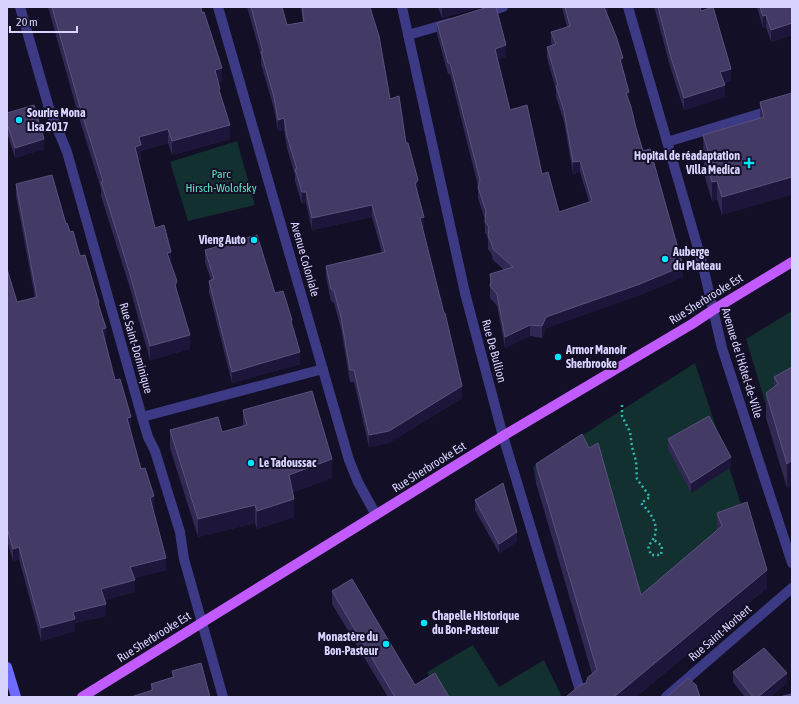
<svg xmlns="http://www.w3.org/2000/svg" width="799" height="704" viewBox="0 0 799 704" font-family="'Asap Condensed',sans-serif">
<rect width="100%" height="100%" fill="#130f26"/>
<g fill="#12302f">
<polygon points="237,141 255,205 188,221 170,162"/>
<polygon points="792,311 792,391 769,415 746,339"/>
<polygon points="695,363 745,516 638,602 536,483 533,467"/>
<polygon points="473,645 499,687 544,660 562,697 441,697 427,672"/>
</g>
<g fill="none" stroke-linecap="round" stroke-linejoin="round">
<path stroke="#2fb8b0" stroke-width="2.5" stroke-dasharray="2 3" stroke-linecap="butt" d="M622 405V416L630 432 632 447 636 461 637 479 650 497 641 503C654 516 663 531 648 546L651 555H661L662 546 654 540"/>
<g stroke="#3d3a85" stroke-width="10">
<polyline points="484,13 503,7"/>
<polyline points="408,35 450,23"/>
<polyline points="667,142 792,104"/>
<polyline points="142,417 323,369"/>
</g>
<g stroke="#3d3a85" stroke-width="10">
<polyline points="20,7 49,108 67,152 142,417 148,437 155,451 180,532 184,559 223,697"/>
<polyline points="218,7 349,460 358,482 376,515"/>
<polyline points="402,7 465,293 503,436 582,697"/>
<polyline points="628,7 702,262 722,348 792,563"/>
<polyline points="666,697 792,588"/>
</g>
<polyline stroke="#6f6bff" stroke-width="10" points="7,667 16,697"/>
<polyline stroke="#c25bff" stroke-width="10" points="82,697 503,436 692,324 713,310 792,262"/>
</g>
<g fill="#312854">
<polygon points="48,7 201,7 222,82 218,82 220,96 230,139 172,155 168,143 141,151 141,159 138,160 155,228 171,265 177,292 190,349 150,360 129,285 101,196 101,189 80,121"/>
<polygon points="247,7 282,7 287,25 303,22 301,7 370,7 390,99 406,143 418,192 417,193 424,229 422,229 462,398 389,443 369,447 354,382 350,382 341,329 334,303 331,301 326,277 326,266 382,253 372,217 312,230 306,203 302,204 295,181 295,175 287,148 284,130 278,131 274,109 261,64 261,56"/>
<polygon points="438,7 482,7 442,18"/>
<polygon points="562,7 608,7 608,13 607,14 623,69 629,102 636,128 683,277 640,295 546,328 542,338 530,336 505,348 497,306 490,298 490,274 504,270 493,260 491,253 488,249 488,236 485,233 485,220 478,198 478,186 450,74 448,74 437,34 437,23 506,57 497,59 510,110 542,174 559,212 589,202 580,172 573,174 564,122 556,97 556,90 547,58 547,47 552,45 551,43 551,32 567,27"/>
<polygon points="654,7 700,7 701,11 731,81 724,83 725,97 684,110 670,66 658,21"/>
<polygon points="757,7 792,7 792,35 771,42 766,27 763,28"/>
<polygon points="792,93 722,215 717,199 712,201 704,174 703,135 760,118 760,102"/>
<polygon points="7,113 44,149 15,158 7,133"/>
<polygon points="16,184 66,224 70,232 80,256 99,308 106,340 105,340 115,380 131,429 130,429 141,469 154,509 153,509 166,570 134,578 135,592 105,600 106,616 75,623 75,631 41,641 19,559 13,561 7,540 7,269 17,302 35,298 16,196"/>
<polygon points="205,250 275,293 292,325 300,364 232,383 209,292 209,281 211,280 205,262"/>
<polygon points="792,367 792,485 787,488 766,418 766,393 774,387 774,377"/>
<polygon points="243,410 332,478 293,492 294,517 257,529 255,523 198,537 170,448 170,430 222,432 243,426"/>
<polygon points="668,439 731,467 691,493 668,449"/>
<polygon points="536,464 641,595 717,530 717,513 767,588 636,697 566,697 586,683 592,674 536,483"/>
<polygon points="475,500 517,542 499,553 475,510"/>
<polygon points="332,591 415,685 449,697 388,697 332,604"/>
<polygon points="172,671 210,697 151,691 151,684 172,677"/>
<polygon points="733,672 787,683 770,697 745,697 733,682"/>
</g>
<g fill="#1d163a">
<polygon points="442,7 482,7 442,18"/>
<polygon points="603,7 608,7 608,13 603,15"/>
<polygon points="766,15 766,27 763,28 763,16"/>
<polygon points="792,23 792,35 771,42 771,30"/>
<polygon points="506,45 506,57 495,60 495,49"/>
<polygon points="623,58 623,69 620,59"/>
<polygon points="222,68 222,82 215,83 215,70"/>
<polygon points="731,69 731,81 720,84 720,72"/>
<polygon points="725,85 725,97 684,110 684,98"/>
<polygon points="629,92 629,103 626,93"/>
<polygon points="284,118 284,130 278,131 278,120"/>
<polygon points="230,125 230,139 172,155 172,141"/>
<polygon points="168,129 168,143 141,151 141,159 135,161 135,147 139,137"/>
<polygon points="44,139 44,149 15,158 15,148"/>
<polygon points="580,161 580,172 573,174 573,162"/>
<polygon points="792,177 792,195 722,215 722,197"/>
<polygon points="418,180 418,192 415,196 415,184"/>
<polygon points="717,181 717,199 712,201 712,182"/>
<polygon points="302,192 306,192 306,203 302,204"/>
<polygon points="372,205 372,217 312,230 312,218"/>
<polygon points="424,217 424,229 420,230 420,218"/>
<polygon points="171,252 171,266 167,253"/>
<polygon points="683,266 683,277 640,295 546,328 542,338 542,326 546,317"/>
<polygon points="177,281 177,295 175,285"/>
<polygon points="530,325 530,336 505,348 505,337"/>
<polygon points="106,328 106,340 102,341 102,329"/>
<polygon points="190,335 190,349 150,360 150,346"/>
<polygon points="300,352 300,364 232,383 232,372"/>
<polygon points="462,386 462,398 389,443 369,447 369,435"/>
<polygon points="131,417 131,429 127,430 127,418"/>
<polygon points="731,457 731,467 691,493 691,483"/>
<polygon points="332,459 332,478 289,493 289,475"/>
<polygon points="792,460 792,485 787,488 787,464"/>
<polygon points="154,496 154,509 150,510 150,498"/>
<polygon points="294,499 294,517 257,529 257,511"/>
<polygon points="255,505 255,523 198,537 198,519"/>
<polygon points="517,532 517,542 499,553 499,544"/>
<polygon points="19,547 19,559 13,561 13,549"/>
<polygon points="166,558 166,570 130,579 130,567"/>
<polygon points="767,570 767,588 636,697 614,697"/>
<polygon points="135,580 135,592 101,601 101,589"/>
<polygon points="106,604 106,616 75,623 75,631 41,641 41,628 73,612"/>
<polygon points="787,673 787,683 770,697 758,697"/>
</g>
<g fill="#433a66" stroke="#5a527e">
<polygon points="52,7 201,7 202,13 204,12 222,68 215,70 220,89 219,90 230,125 172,141 168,129 139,137 141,145 135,147 155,228 164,225 171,252 167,253 177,281 175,285 190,335 150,346 129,271 101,182 103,181 80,107"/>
<polygon points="251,7 282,7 287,25 304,22 302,7 370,7 372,14 379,36 390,99 399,96 406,143 408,143 418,180 415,184 424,217 420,218 444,313 445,313 462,386 389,431 369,435 354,370 350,370 341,317 334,291 331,289 326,266 385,252 372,205 312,218 306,192 302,192 295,169 297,169 287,136 284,118 278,120 274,97 261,52 263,52"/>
<polygon points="488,7 496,7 506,45 495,49 510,110 527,105 542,174 548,172 559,212 592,201 580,161 573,162 564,111 556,86 558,85 547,47 556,44 551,32 570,26 565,7 604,7 616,36 623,58 620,59 629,92 626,93 631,107 636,128 643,151 650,149 683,266 640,284 546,317 542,326 530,325 505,337 497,294 490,286 491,282 490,274 513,267 493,249 491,242 488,237 489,227 485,222 486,211 478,187 480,180 450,63 448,63 437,23"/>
<polygon points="658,7 700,7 701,11 713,7 731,69 720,72 725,85 684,98 670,54"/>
<polygon points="760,7 792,7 792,23 771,30 766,15 763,16"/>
<polygon points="792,93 792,177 722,197 717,181 712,182 704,156 709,154 703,135 764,117 760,102"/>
<polygon points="34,105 44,139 15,148 7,123 7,113"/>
<polygon points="52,175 66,224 67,223 70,232 73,231 80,256 85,255 99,303 98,303 106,328 102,329 115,380 120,379 131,417 127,418 141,469 145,468 154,496 150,498 166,558 130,567 135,580 101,589 106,604 73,612 75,619 41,628 19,547 13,549 7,528 7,269 17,302 37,297 16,184"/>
<polygon points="257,235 275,293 283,291 292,320 291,321 300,352 232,372 209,281 214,279 205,250"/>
<polygon points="792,367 792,460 787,464 766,393 778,384 774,377"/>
<polygon points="312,391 332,459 289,475 294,499 257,511 255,505 198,519 170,430 218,417 222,432 247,425 243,410"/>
<polygon points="709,416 731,457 691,483 668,439"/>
<polygon points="582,434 589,448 598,443 641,595 722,526 717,513 747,502 767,570 614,697 566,697 580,685 586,683 588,677 597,670 536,464"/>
<polygon points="503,483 517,532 499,544 475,500"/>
<polygon points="352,579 415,685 435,673 449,697 395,697 332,591"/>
<polygon points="764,648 787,673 758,697 753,697 733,672"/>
<polygon points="201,663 210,697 131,697 153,690 151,684 174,677 172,671"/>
<polygon points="688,678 696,685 700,697 667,697"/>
<polygon points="792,694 792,697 779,697"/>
</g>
<g fill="#00e5ff" stroke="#130f26" stroke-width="1.5">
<circle cx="19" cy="120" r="4"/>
<path d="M747 157h4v4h4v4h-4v4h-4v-4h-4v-4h4z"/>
<circle cx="254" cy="240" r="4"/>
<circle cx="665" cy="259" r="4"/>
<circle cx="558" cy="357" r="4"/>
<circle cx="251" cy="463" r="4"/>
<circle cx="424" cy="623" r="4"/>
<circle cx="386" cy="644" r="4"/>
</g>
<g text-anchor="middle" stroke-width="4" stroke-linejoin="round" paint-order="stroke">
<g font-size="12" font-weight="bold" fill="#d9d4ff" stroke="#130f26" text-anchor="start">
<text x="27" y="117">Sourire Mona<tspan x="27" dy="14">Lisa 2017</tspan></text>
<text x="740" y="160" text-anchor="end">Hopital de réadaptation<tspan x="740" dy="14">Villa Medica</tspan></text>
<text x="246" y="244" text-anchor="end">Vieng Auto</text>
<text x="673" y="256">Auberge<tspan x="673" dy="14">du Plateau</tspan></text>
<text x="566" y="354">Armor Manoir<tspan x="566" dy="14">Sherbrooke</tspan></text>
<text x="259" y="467">Le Tadoussac</text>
<text x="432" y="620">Chapelle Historique<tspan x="432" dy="14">du Bon-Pasteur</tspan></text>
<text x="378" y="641" text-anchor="end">Monastère du<tspan x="378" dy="14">Bon-Pasteur</tspan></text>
</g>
<g font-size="12" fill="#5fe0c0" stroke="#130f26">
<text x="221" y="178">Parc<tspan x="221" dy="14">Hirsch-Wolofsky</tspan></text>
</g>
<g font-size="12" fill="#d9d4ff" stroke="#130f26">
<text transform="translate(305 259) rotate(74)" y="4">Avenue Coloniale</text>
<text transform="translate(706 299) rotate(-32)" y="4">Rue Sherbrooke Est</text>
<text transform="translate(136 348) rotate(74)" y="4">Rue Saint-Dominique</text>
<text transform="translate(494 351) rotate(75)" y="4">Rue De Bullion</text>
<text transform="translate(742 363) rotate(73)" y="4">Avenue de l'Hôtel-de-Ville</text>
<text transform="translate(429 467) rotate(-32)" y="4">Rue Sherbrooke Est</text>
<text transform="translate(720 633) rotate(-41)" y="4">Rue Saint-Norbert</text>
<text transform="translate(154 637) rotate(-32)" y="4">Rue Sherbrooke Est</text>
</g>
</g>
<rect width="799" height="704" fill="none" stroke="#d9d4ff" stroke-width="16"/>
<path d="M10 26v6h67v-6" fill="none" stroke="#d9d4ff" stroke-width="2"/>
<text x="16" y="26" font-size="12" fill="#d9d4ff" stroke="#130f26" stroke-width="3" paint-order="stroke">20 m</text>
</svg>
